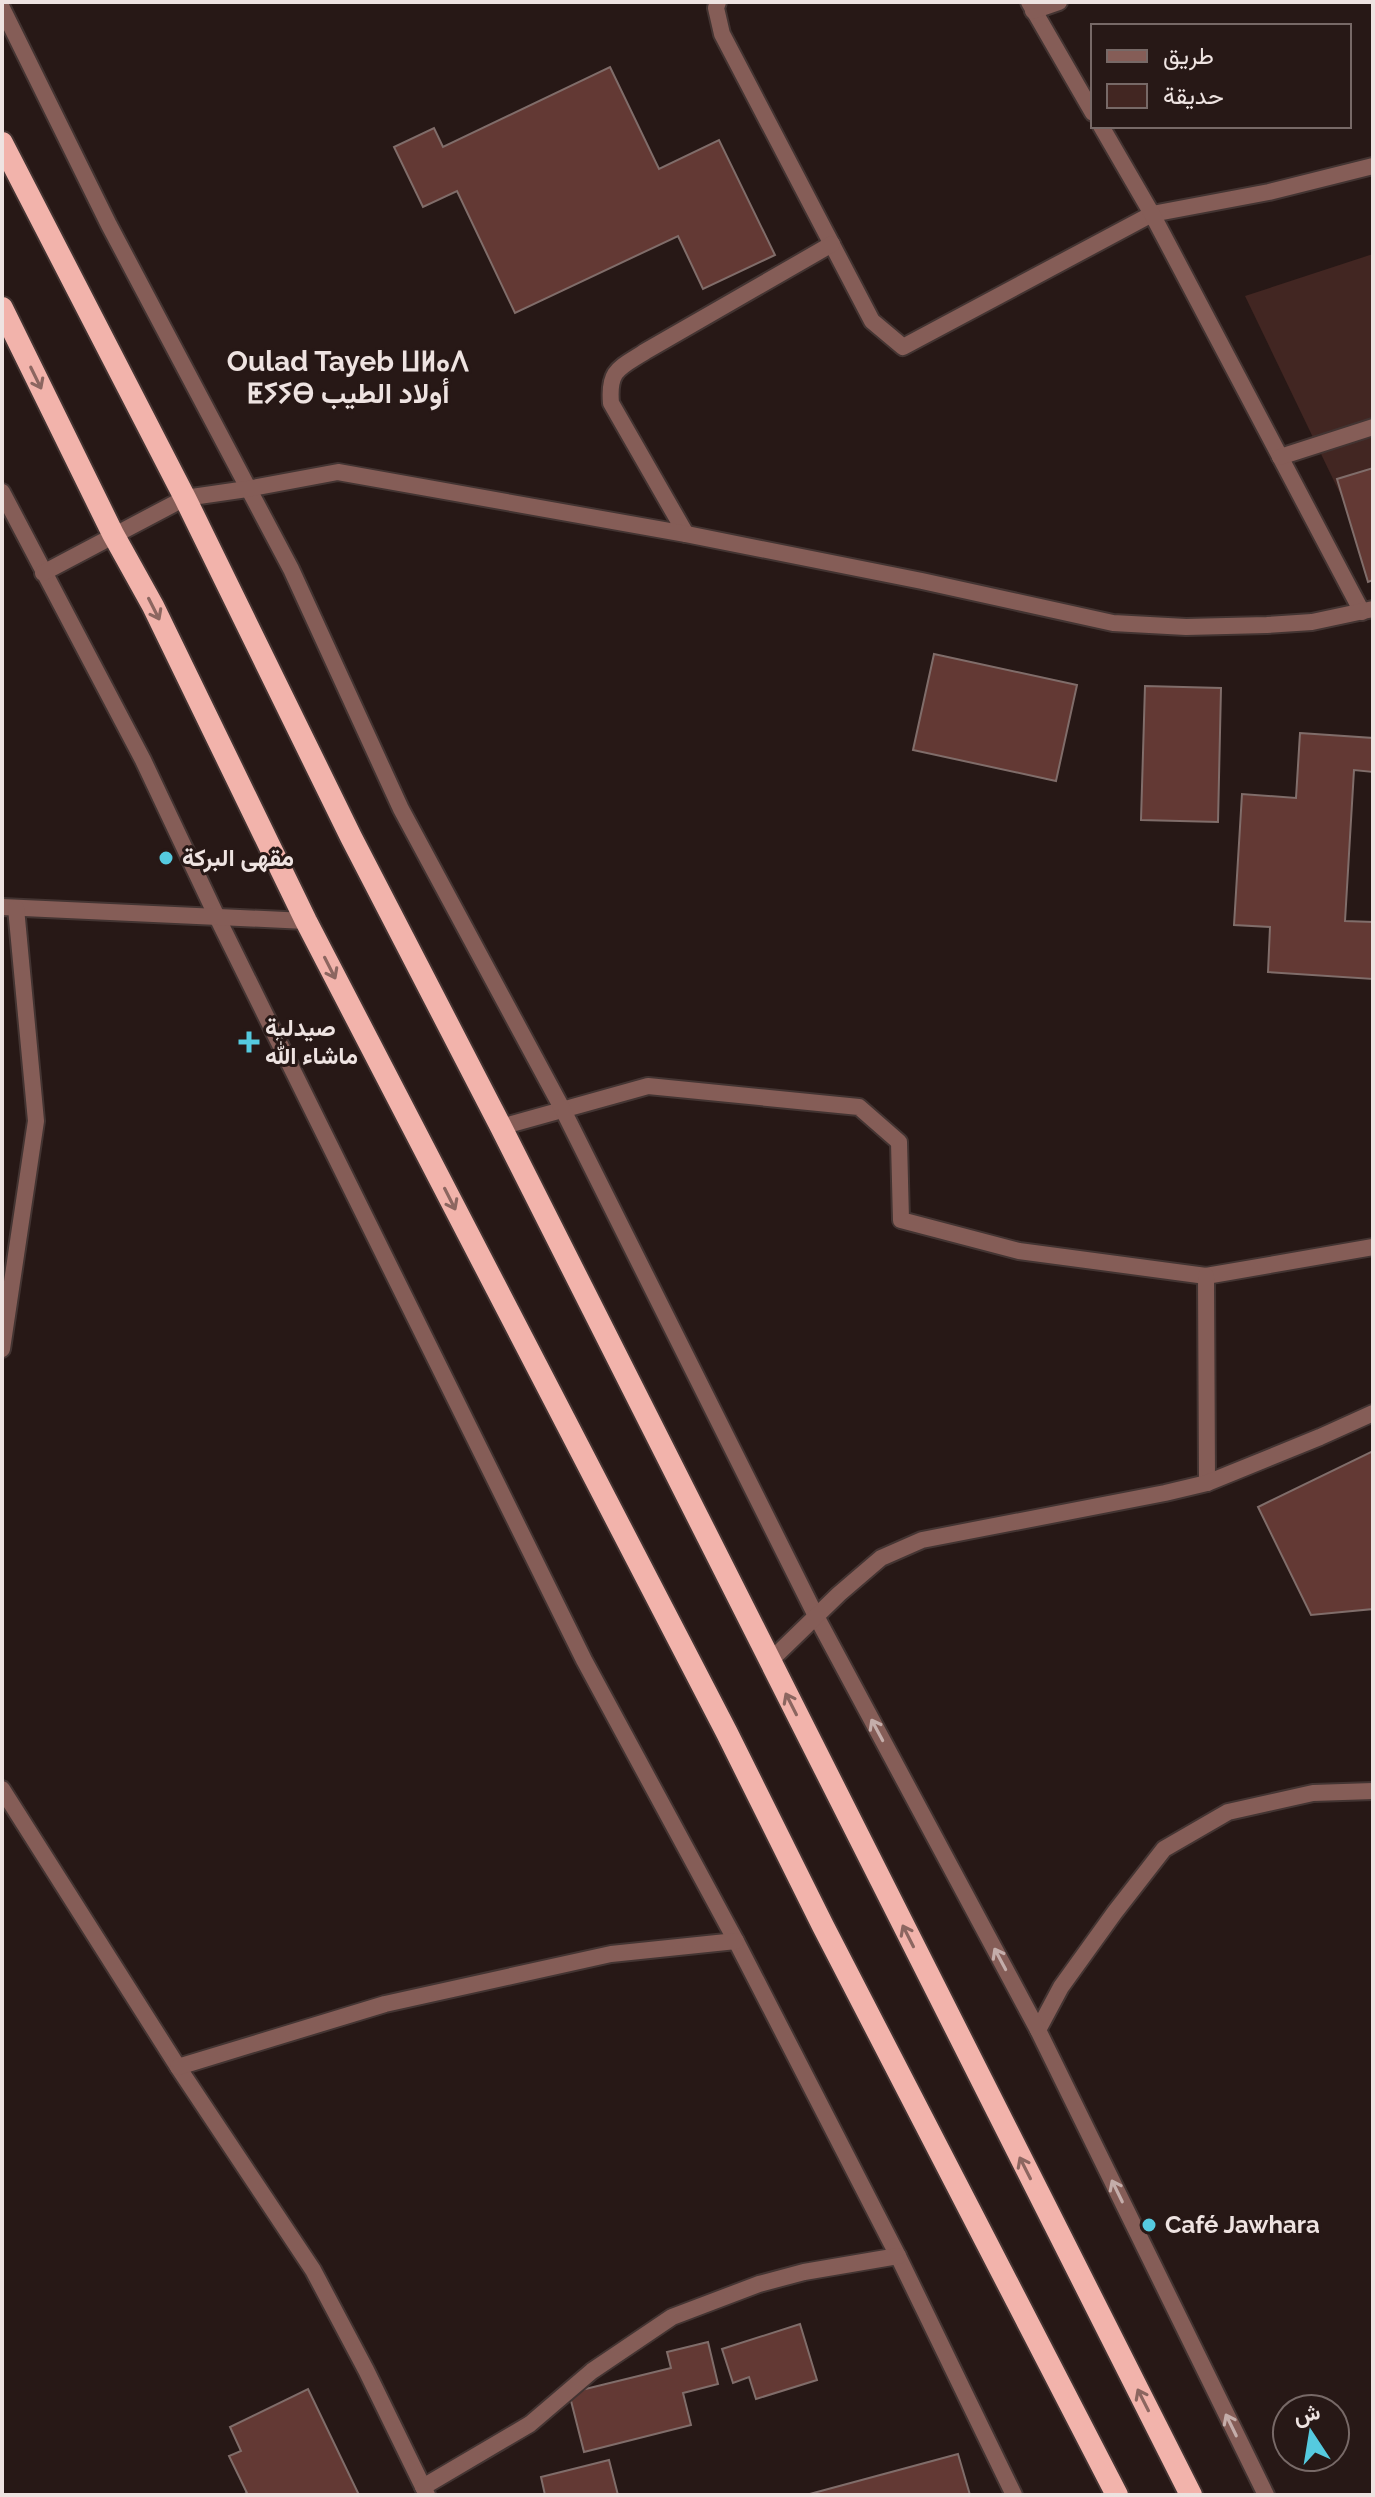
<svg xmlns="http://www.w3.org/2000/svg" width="1375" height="2497" viewBox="0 0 1375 2497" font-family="Raleway,Vazirmatn,'Noto Sans Tifinagh',sans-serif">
<rect width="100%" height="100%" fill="#271816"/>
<polygon fill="#422622" points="1373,254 1373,562 1245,296"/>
<g fill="#633934" stroke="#806d6a" stroke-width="2">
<polygon points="610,67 659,169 719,140 775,255 703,289 678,236 515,313 457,191 423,207 394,147 434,128 443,147"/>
<polygon points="1373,468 1373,580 1368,582 1337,479"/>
<polygon points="934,654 1077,685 1056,781 913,750"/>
<polygon points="1145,686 1221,688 1218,822 1141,820"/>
<polygon points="1300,733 1373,738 1373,772 1354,770 1345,921 1373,922 1373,979 1268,972 1270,927 1234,925 1242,794 1296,798"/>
<polygon points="1373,1451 1373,1609 1311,1615 1258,1507"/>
<polygon points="800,2324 817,2380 756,2399 749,2377 733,2383 722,2349"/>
<polygon points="708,2342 718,2384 683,2393 691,2425 584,2452 569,2393 671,2368 667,2352"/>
<polygon points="308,2389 359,2495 242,2495 247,2493 229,2456 241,2451 230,2427"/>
<polygon points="958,2454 970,2495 806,2495"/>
<polygon points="609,2460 618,2495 545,2495 541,2477"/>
</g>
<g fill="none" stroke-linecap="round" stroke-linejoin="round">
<defs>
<g id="service">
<polyline points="501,1127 648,1086 859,1107 899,1142 901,1220 1019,1251 1206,1276 1373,1247"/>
<polyline points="1206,1276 1207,1483"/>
<polyline points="1038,2030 1061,1987 1115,1912 1164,1849 1228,1812 1313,1793 1373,1791"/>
</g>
<g id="minor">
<polyline points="718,2 716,8 722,34 872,321 903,347 1152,214 1269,192 1373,166"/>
<polyline points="1029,2 1093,113"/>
<polyline points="2,8 109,225 291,569 401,809 563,1110 816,1616 1038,2030 1266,2495"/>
<polyline points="1033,11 1059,2"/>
<polyline points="1101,126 1152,214 1362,612"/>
<polyline points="1280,457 1373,427"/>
<polyline points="2,492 143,760 217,917 584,1660 736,1941 898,2256 1014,2495"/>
<path d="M686 534 611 403C608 369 620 368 646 351L832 244"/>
<polyline points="43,573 185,498 247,489 338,472 686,534 922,581 1113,623 1186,627 1267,625 1312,622 1373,609"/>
<polyline points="2,907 306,921"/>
<polyline points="2,1349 36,1121 16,908"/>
<polyline points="769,1662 839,1594 881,1558 922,1540 1165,1493 1207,1483 1320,1437 1373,1413"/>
<polyline points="2,1789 178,2067 313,2270 366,2370 427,2495"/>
<polyline points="178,2067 385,2004 611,1954 736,1941"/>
<polyline points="423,2487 530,2424 592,2371 672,2317 759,2284 804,2272 898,2256"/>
</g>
<g id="trunk">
<polyline points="2,143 185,498 351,837 501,1127 1191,2495"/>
<polyline points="2,308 113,534 153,606 306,921 727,1733 823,1926 1117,2495"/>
</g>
</defs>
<use href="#service" stroke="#433432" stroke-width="20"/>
<use href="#minor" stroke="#433432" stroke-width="20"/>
<use href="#trunk" stroke="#433432" stroke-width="26"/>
<use href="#service" stroke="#855d57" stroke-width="16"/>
<use href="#minor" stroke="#855d57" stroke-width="16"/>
<use href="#trunk" stroke="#f2b3ab" stroke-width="22"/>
</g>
<defs><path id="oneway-shaft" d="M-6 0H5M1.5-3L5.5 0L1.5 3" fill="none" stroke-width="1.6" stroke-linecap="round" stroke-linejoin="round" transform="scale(2)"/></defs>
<g stroke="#8c6660">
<use href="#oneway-shaft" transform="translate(36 378) rotate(64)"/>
<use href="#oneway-shaft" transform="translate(154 609) rotate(63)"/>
<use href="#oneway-shaft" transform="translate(330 968) rotate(63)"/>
<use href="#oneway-shaft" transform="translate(450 1199) rotate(63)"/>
<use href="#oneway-shaft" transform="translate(791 1704) rotate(-117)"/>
<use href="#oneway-shaft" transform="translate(908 1936) rotate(-117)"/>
<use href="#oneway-shaft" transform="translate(1025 2168) rotate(-117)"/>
<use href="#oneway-shaft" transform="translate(1143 2400) rotate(-117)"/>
</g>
<g stroke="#c4adaa">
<use href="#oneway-shaft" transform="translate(877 1730) rotate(-118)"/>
<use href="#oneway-shaft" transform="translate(1000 1959) rotate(-118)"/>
<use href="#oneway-shaft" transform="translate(1117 2191) rotate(-116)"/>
<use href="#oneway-shaft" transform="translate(1231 2425) rotate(-116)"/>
</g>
<g fill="#55cadf" stroke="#271816" stroke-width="3">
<circle cx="166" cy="858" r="8"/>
<path d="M245 1030h8v8h8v8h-8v8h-8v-8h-8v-8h8z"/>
<circle cx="1149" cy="2225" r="8"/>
</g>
<g text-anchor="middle" stroke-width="6" stroke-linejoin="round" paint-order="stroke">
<g font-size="24" font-weight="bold" fill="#eee3e1" stroke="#271816" text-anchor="start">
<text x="182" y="866">مقهى البركة</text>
<text x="265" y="1036">صيدلية<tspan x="265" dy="28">ماشاء الله</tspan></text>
<text x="1165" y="2233">Café Jawhara</text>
</g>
<g font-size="28" font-weight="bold" fill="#eee3e1" stroke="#271816">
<text x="348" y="371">Oulad Tayeb ⵡⵍⴰⴷ<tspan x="348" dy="32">ⵟⵢⵢⴱ أولاد الطيب</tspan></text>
</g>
</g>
<rect width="1375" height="2497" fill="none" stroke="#eee3e1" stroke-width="8"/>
<rect x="1091" y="24" width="260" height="104" fill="#271816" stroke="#776967" stroke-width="2"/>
<rect x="1107" y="50" width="40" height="12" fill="#855d57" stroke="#776967" stroke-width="2"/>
<text x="1163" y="64" font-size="24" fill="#eee3e1">طريق</text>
<rect x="1107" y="84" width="40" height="24" fill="#422622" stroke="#776967" stroke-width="2"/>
<text x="1163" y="104" font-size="24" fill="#eee3e1">حديقة</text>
<g transform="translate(1311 2433) rotate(348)"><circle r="38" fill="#271816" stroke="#776967" stroke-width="2"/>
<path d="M0-6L14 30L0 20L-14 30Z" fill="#55cadf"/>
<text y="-12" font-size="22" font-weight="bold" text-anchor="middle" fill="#eee3e1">ش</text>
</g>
</svg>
